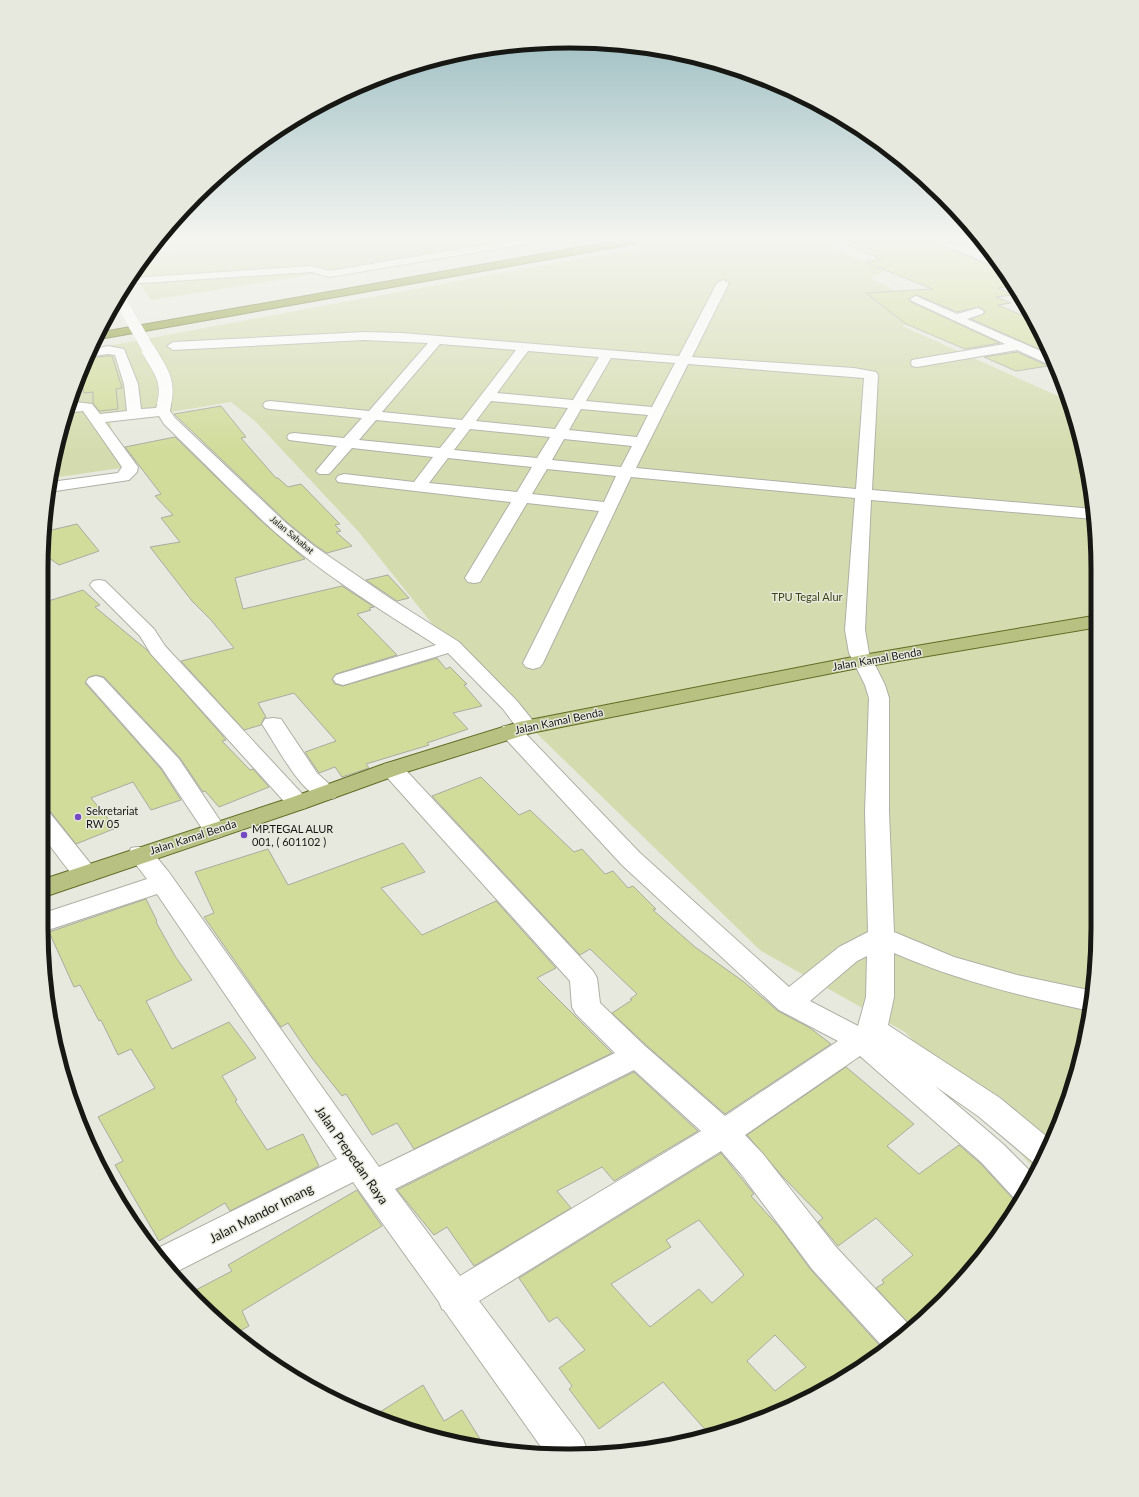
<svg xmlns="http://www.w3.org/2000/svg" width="1139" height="1497" viewBox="0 0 1139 1497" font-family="Lato,sans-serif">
<rect width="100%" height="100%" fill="#e7e9de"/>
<g fill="#d4dcaf">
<polygon points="167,241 525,241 151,300 134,274 145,256 169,252"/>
<polygon points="675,241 820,241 885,271 870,278 943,314 902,326 1067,400 1094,501 1093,997 1058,1130 1036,1170 905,1032 761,951 462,661 358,531 256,422 231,402 110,422 121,468 52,478 59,432 91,349"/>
</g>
<g fill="#d1dc9b" stroke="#a9aba1" fill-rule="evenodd">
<polygon points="839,241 927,241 998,268 1009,276 1014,286 998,288 1013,295 996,297 1011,303 998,305 1033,320 1050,354 971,319 985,313 985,311 979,307 957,312 917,295 909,299 911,302 1000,343 965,349 906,324 866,293 932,289 865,262 881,259"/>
<polygon points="1017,352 1048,366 1016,371 984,357"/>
<polygon points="108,356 112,356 122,388 116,389 118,409 99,411 93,403 93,392 84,393 80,376 87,358"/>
<polygon points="221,406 246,437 241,438 276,478 278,478 288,487 301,484 340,524 335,525 341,531 336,532 352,546 327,553 315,545 288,523 174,414"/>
<polygon points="175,437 260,520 305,559 235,578 243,609 342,586 374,607 369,608 371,610 357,614 397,655 336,674 332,679 335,684 343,686 437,658 446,669 450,667 467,684 464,685 482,706 453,713 468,729 427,743 429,745 366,764 369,768 342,777 335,767 319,773 305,752 336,741 294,693 258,703 266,717 264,718 261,725 244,730 181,661 234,648 211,620 192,601 150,547 180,542 161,518 173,515 155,496 161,494 125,447"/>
<polygon points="77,524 99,551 59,565 42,553 43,532"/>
<polygon points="388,575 409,598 397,601 366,580"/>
<polygon points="83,590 100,605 95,607 147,650 222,735 226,740 222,741 250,770 253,769 269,787 219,807 205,791 203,792 180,758 104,677 96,675 89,677 85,683 161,769 181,800 151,810 133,782 91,798 116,828 76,844 50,811 44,809 41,806 42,603"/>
<polygon points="481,777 519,815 530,810 574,852 582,849 605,874 613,871 628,888 633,886 656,909 653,910 695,947 744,982 778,1011 810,1028 831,1044 725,1114 646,1045 612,1013 632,1000 630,999 637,994 590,949 580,955 432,796"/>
<polygon points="403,843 425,872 381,888 422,935 496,901 556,968 537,978 612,1053 414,1149 397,1123 372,1135 346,1094 342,1096 312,1058 288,1023 281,1027 204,917 214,913 195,872 268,849 288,885"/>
<polygon points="146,899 157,921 156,922 175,956 192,980 146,1001 172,1049 229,1022 256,1058 222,1076 237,1100 235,1101 267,1150 303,1134 319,1166 230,1211 225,1203 159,1241 115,1165 123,1161 98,1117 155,1088 131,1049 118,1055 101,1020 99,1021 80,985 74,987 49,932"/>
<polygon points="846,1067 914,1124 887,1146 919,1174 959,1145 980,1163 1014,1200 1019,1202 1009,1221 943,1301 912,1327 876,1288 884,1283 882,1280 913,1255 876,1218 838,1246 818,1222 823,1218 783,1177 747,1135"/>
<polygon points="634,1072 698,1131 614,1181 602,1167 557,1191 571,1208 474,1266 447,1227 434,1235 397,1190"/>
<path d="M721 1153 754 1194 751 1196 780 1228 811 1270 880 1346 846 1375 740 1428 709 1434 663 1382 599 1429 569 1389 572 1386 559 1368 585 1350 557 1317 549 1322 519 1278ZM699 1220 744 1275 712 1303 699 1289 650 1327 611 1284 671 1247 666 1240ZM775 1335 806 1367 775 1391 747 1361Z"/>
<polygon points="357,1190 382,1226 242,1311 249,1326 234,1334 196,1301 190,1293 232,1271 228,1265"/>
<polygon points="423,1385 444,1421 462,1410 485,1447 466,1446 375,1415"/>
</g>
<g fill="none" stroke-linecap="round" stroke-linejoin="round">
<defs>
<g id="minor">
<polygon points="506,241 529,241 524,244 330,277 311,272 128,284 132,278 311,266 330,271"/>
<path d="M935 241C954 241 989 252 1001 267L995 266Z"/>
<path d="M723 280 729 283 692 357 854 368 876 372 878 375 872 490 1094 509V519L871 500 865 630 869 653 885 685 889 698V812L894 932 954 957 1017 975 1093 991 1090 1011C1021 996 959 981 894 953V997L888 1025 1000 1098 1052 1141 1039 1165 1034 1163 978 1116 935 1086 1003 1144 1034 1175 1020 1201 1015 1199 981 1162 860 1056 745 1135 763 1154 836 1247 911 1327 885 1349 812 1269 741 1174 721 1151 479 1301 583 1439 588 1453 544 1451 444 1310 442 1309 439 1302 353 1182 174 1273 156 1249 337 1159 157 894 42 932 41 914 147 879 128 854 131 848C151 843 156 858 168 871L379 1167 615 1053 576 1014 572 1007 570 981 384 774 381 769 384 764 392 762 400 764 593 971 597 978 600 1003 645 1046 725 1116 838 1041 779 1010 622 865 503 736 500 731 503 726 515 725 503 709 448 653 350 683 343 685 336 683 333 679 336 675 436 645C381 610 324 575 275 532 237 497 201 460 164 424L159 416 105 422 138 467 137 472 129 480 49 492 51 482 118 473 122 467 83 411 66 413 70 403 76 402 92 404 100 414 127 411 124 384 115 355 108 354 87 357 90 350 108 346 124 349 138 384 141 409 156 408 159 401H169L171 404 170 411 175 418 287 524 314 546 391 599 459 642 517 701 538 727 535 732 525 733 640 853 789 987 839 947 868 932 865 812 869 698 865 685 849 653 845 630 855 498 631 477 543 663 540 667 533 669 526 667 523 663 599 511 527 503 480 582 474 583 468 582 465 578 511 502 338 482 336 479 338 476 344 474 414 482 433 457 352 448 329 474H319L316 471 337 446 289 440 287 437 289 434 294 433 344 438 362 418 270 409 265 408 263 405 265 402 270 401 369 411 428 343 364 340 173 350 167 346 173 342 364 332 402 333 679 356 717 283ZM440 344 516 350 462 420 382 412ZM528 351 599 357 573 400 497 393ZM611 358 675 363 652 407 586 401ZM688 364 864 378 856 489 636 468ZM491 401 568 408 555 429 476 421ZM581 409 648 415 637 437 569 430ZM376 420 456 428 440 448 359 440ZM470 429 550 437 537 458 454 450ZM564 439 632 446 621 467 552 460ZM448 458 532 467 517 492 429 483ZM547 469 616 476 604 502 532 494ZM867 956 866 997 858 1026 810 1001 857 961ZM634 1070 701 1131 460 1276 395 1189Z"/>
<polygon points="916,296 957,314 978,308 982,310 984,312 982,314 967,319 1052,356 1057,365 1050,365 1017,350 917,367 912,366 911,363 912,360 917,359 1005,344 912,301 910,299"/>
<polygon points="99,580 105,581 154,629 165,646 306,798 310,803 306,808 298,810 290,808 151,654 140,636 93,589 90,585 93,581"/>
<polygon points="96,676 103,678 179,759 227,831 223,836 215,839 207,836 162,768 86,682 89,678"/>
<path d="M273 718 281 719 317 773 339 793 335 798C330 799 325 801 320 798 299 790 275 743 262 724L265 719Z"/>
<polygon points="41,810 49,812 94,868 97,874 94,880 85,882 76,880 41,834"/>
</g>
<polygon id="major" points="1093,616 1093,628 863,667 531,733 400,774 306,808 41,898 41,880 290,798 384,764 519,722 863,655"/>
<polygon id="highway" points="616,241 638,241 633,244 94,340 97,333"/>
</defs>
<use href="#minor" stroke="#aeb0a5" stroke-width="2"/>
<use href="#major" stroke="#626b25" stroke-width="2"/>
<use href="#highway" stroke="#626b25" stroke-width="2"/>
<use href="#minor" fill="#fff" fill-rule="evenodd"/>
<use href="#major" fill="#b9c182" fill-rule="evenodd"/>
<use href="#highway" fill="#8a972e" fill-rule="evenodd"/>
<defs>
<polyline id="minor-bridge-far1" points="119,298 150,352"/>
<path id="minor-bridge" d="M149 351C160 370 170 381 164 404"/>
</defs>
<use href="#minor-bridge-far1" stroke="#aeb0a5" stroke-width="12" stroke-linecap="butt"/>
<use href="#minor-bridge" stroke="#aeb0a5" stroke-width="15" stroke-linecap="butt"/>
<use href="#minor-bridge-far1" stroke="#fff" stroke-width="12"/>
<use href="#minor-bridge" stroke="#fff" stroke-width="14"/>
</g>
<linearGradient id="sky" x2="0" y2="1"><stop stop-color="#92b7bd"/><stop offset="0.53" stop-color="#f4f5f0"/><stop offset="1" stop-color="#f4f5f0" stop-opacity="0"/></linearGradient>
<rect width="1139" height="451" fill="url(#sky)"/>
<g fill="#7549c2" stroke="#e7e9de" stroke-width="1.5">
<circle cx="78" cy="817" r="4"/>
<circle cx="244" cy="835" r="4"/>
</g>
<g text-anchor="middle" stroke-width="3" stroke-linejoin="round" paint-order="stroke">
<g font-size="9" fill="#171814" stroke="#e7e9de">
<text transform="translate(292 535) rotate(40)" y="3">Jalan Sahabat</text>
</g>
<g font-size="11" fill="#3d4312" stroke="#e7e9de">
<text x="807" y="601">TPU Tegal Alur</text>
</g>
<g font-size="11" fill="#171814" stroke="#e7e9de">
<text transform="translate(877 659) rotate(-10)" y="4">Jalan Kamal Benda</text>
<text transform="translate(559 721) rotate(-12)" y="4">Jalan Kamal Benda</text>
<text transform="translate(193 837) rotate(-18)" y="4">Jalan Kamal Benda</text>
</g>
<g font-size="11" fill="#171814" stroke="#e7e9de" text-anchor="start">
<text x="86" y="815">Sekretariat<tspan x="86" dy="13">RW 05</tspan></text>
<text x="252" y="833">MP.TEGAL ALUR<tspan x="252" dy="13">001, ( 601102 )</tspan></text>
</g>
<g font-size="13" fill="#171814" stroke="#e7e9de">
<text transform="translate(352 1155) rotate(55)" y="5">Jalan Prepedan Raya</text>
<text transform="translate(261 1213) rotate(-27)" y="5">Jalan Mandor Imang</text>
</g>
</g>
<path d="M0 0H1139V1497H0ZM569 48H570A521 521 0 0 1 1091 569V928A521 521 0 0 1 570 1449H569A521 521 0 0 1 48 928V569A521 521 0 0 1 569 48Z" fill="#e7e9de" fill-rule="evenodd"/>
<path fill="none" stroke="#171814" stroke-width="5" d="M569 48H570A521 521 0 0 1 1091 569V928A521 521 0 0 1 570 1449H569A521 521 0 0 1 48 928V569A521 521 0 0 1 569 48Z"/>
</svg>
